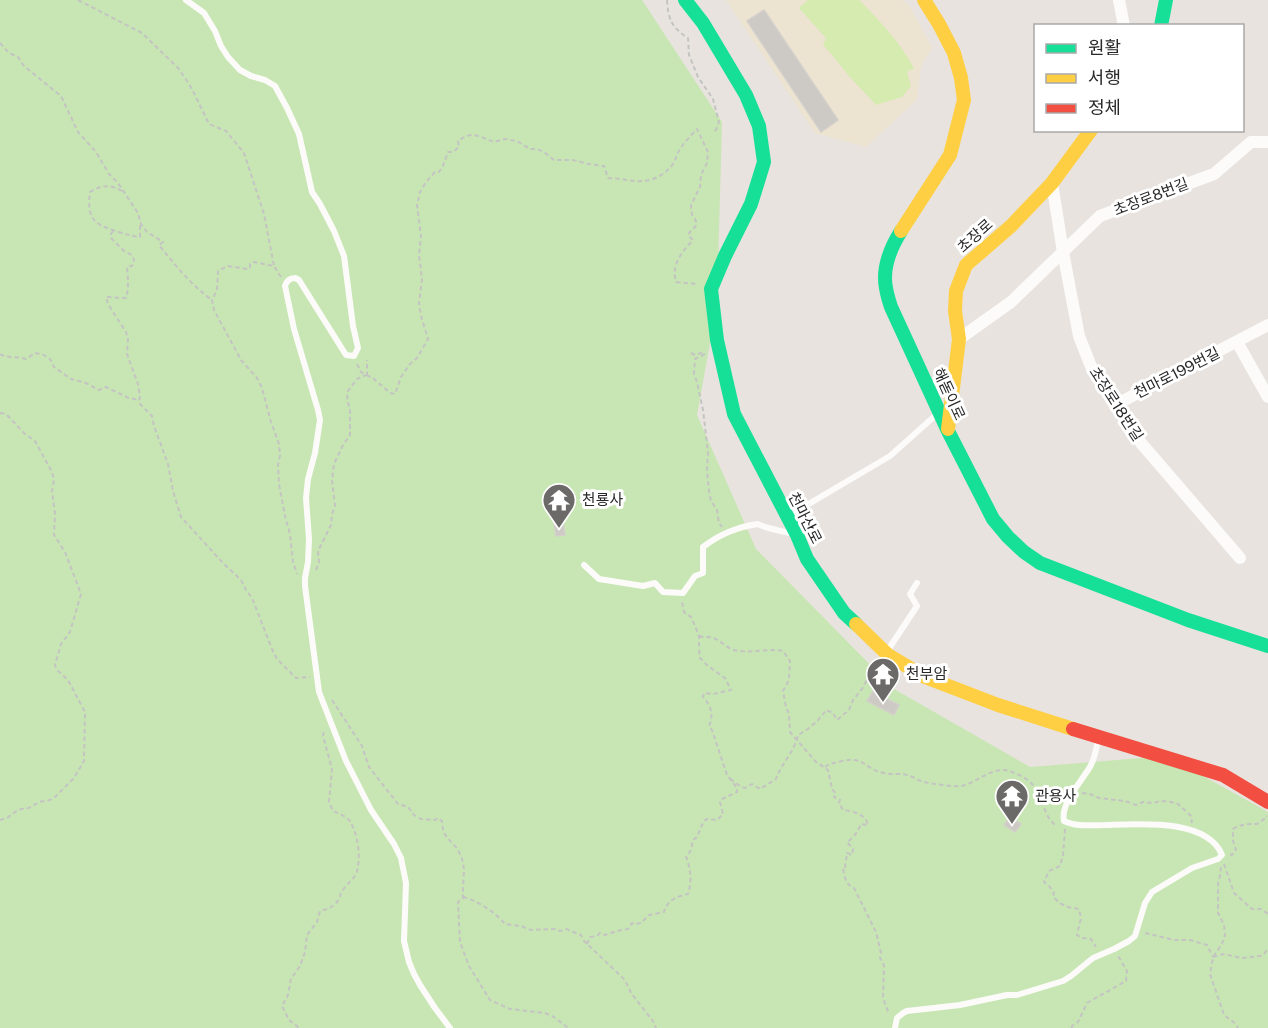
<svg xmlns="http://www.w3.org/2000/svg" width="1268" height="1028" viewBox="0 0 1268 1028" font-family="'Public Sans','Noto Sans KR',sans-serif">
<rect width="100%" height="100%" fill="#e8e3de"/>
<polygon fill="#ece3d1" points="726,0 902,0 910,7 932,48 921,66 917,99 866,147 815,133"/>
<polygon fill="#c8e6b3" points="0,0 642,0 722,122 717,304 697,415 756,549 894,689 1030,767 1167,756 1268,812 1268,1028 0,1028"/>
<path fill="#d5ebb0" d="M808 0H859C880 21 899 41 914 68L907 72 911 86 902 97 876 105 849 76 833 56 823 45 826 38 799 8Z"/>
<g fill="#cdc9c5" stroke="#d3cfca" stroke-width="1.5">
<polygon points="764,10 838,120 821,132 747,21"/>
<polygon points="563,521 565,535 556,536 554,522"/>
<polygon points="873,691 899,705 894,715 867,701"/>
<polygon points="1010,817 1021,824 1015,832 1004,825"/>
</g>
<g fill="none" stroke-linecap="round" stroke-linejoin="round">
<g stroke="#c4c4c3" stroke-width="2" stroke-dasharray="4.5 3" stroke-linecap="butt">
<polyline points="78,0 142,33 179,69 192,89 209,124 226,131 244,153 264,214 274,266"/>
<path d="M667 0C668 19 672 28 688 38L689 55 698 77 713 99 719 122 715 132"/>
<path d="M0 43 9 53 18 57 24 66 61 96 78 132 96 152 109 174 118 183 138 213 141 224 147 232 163 242 159 245C175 265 191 285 212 300"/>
<path d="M122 191C110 184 101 185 90 192 87 217 92 224 116 231 124 234 131 236 140 237V225"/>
<path d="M113 231 111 234V238L124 251 132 255 134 260 132 266 127 267C128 278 129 288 126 298L106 297 108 304 126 332 128 339 127 354 138 384 140 398 139 400 140 404 152 416 154 426 168 464 173 491 181 517 223 563 241 580 246 590 252 598 272 649 277 659 296 678 310 677"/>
<polyline points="281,277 274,266 254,262 250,264 250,268 247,269 228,266 218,271 217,290 212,300 214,310 241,360 257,378 262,388 271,422 279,444 280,455 278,465 279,484 285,516 290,534 293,562 297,574"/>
<polyline points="691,353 695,355 704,352"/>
<path d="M0 354C9 359 17 356 26 359L35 353 44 355 50 359 54 367 71 379 86 383 99 390 106 387 129 398 139 400"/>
<polyline points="705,354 695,359 694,374 697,382 703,410 708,452 707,471 709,491 711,501 717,510 719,523 722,527"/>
<path d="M357 364 361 372 374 379 390 393 395 394 401 377 410 364 417 358 428 339 421 316 419 303 422 279 419 255 421 236 417 205 420 192 426 182 435 172H439L443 166 448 152H453L459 147 458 141 466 136 472 135 479 136 494 142 505 139 517 141 530 149H537L544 152 554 160H573L589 164 604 166 608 178C613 179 617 178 622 179 642 184 660 181 673 164 676 160 676 155 679 151 681 146 693 133 697 129L708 152 707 163 701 175 700 187 691 205 692 215C702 227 693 226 688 235L693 240C682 252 671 264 676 282L697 284"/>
<polyline points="366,375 367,375 367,360"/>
<polyline points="0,413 6,414 25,434 35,441 52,472 54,480 52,491 55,514 54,535 65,552 81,594 70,632 61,644 55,665 57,670 68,680 85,712 84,761 74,778 55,797 50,800 39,802 29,808 21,809 15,812 7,818 0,820"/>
<polyline points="316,570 319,563 318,551 331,525 332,514 335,506 332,480 334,464 343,445 350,435 350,409 347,400 348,391 357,379 366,375"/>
<path d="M699 636C704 638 708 636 713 638 721 640 726 648 734 650 750 654 767 648 783 651L790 661 789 680 783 691 786 707 789 714 790 732 816 762 828 770 832 789 836 794 834 797 840 800 839 803 843 810C852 811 866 814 868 825L861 824C858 831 854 838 847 842L853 849 852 855 847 853 845 867H843C844 875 845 885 854 888L876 932 881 953 880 958 884 965 883 997 885 1004 888 1011 891 1013"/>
<path d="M332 700 362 746 369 767 398 804 408 807 414 815 421 819 435 820 438 818 442 821C442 840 454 840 460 854 467 867 462 883 463 898L458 902 460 942 469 966 490 1000 510 1009 545 1013 554 1017 568 1028"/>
<path d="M825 767C830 763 835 763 842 761 865 756 864 769 884 773 892 775 900 773 907 775 913 776 918 781 924 782 932 784 954 787 961 786 978 783 993 764 1012 772 1021 775 1033 782 1037 791 1044 803 1045 819 1057 826"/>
<path d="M730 779C736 782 738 786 745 788L752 784 760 789 776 779C781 764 795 751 798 735 809 729 819 721 826 710L833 713 837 720 849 710 853 700 862 689 876 663"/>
<polyline points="1082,793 1090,794 1099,798 1125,801 1136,805 1143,802 1153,803 1161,801 1171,802 1178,804 1191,816 1192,823"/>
<path d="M1065 829 1063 855 1060 866 1049 871 1044 882 1050 887 1054 893 1053 896C1059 905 1069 908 1079 909L1081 918 1077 935 1082 938 1091 939 1096 947"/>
<path d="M1230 854 1232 855 1236 850 1233 841V829C1241 824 1247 824 1257 824L1267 817 1266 816"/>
<polyline points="1224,864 1234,893 1252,909 1261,909 1268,914"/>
<polyline points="1221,867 1220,876 1218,884 1218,913 1224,925 1225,935 1222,944 1213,957 1210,974 1224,1015 1236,1024 1238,1028"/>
<path d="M463 897C478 901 495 912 505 924L521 926 531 930 555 929 560 931 566 929 581 935 583 940 625 980 631 993 653 1021 656 1028"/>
<polyline points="1145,933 1174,940 1190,940 1207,945 1213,957"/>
<path d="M587 944 590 937 597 936 600 933 605 935 617 931 628 929 632 923 634 924 641 923 649 915 664 912C667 900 678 896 688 894 692 882 691 869 686 857L691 850 693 840 697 837 702 825 706 819 717 820 723 814 720 802 722 799 737 792V788L727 775 712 730 709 726C714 716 711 705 703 697L704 693 713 694 731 690 725 678 708 666 700 658 699 649V636L695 626 691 617 684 612 682 602"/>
<polyline points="1213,957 1223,954 1242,958 1260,956 1264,954 1268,948"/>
<path d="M298 1028 297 1026 289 1020 282 1006 288 995 291 979 300 966 305 952 307 935 317 922 320 911C329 909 335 906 339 899 342 893 339 895 343 890 347 883 355 879 357 871 361 856 358 833 349 820 345 816 338 813 333 811L329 802 332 769 323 736 324 731"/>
<polyline points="1072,1028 1072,1026 1078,1022 1087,1003 1126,981 1127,971 1118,956"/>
</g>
<g stroke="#fcfbfa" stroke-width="6">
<path d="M186 0 204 13 215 31 221 46 228 57 240 70 251 76 265 80 275 86 287 108 299 134 312 192 320 204 334 231 344 256 353 326 358 348 354 356 346 355 299 280 295 278C290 278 287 280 285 286L294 329 318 410 320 420 315 453 308 479 306 498 309 539 308 562 305 578V586L319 692 346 761 371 810 394 844 401 858 406 883 404 941 409 962 414 974 420 985 435 1008 450 1028"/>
<polyline points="790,515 890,456 937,414"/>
<path d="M584 565 599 579 643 586 655 583 663 592 683 593 695 576 703 573V547C720 534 736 527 758 524 767 529 782 531 793 534"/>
<polyline points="888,650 917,606 910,594 917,583"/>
<path d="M895 1028 897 1018 903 1013 907 1011 960 1005 1007 995H1017L1063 981 1071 976 1093 958 1114 949 1129 941 1135 936 1145 903 1152 892 1192 868 1218 859 1222 855C1207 818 1138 824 1105 825 1091 825 1076 827 1064 821 1060 803 1083 780 1091 765 1095 757 1096 749 1098 741"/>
</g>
<g stroke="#fcfbfa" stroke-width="12">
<polyline points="1119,0 1124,26"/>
<polyline points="1052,183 1063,252 1079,336 1092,369 1117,404 1141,443 1240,558"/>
<polyline points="959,339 1011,302 1100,216 1214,174 1251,142 1268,142"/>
<polyline points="1237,342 1268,397"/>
<polyline points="1117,404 1268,325"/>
</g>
<g stroke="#16e098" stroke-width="14">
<polyline points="685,0 703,23 746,95 759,126 764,162 751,204 725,256 711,289 717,340 734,414 797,535 807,559 844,613 856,624"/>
<polyline points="1161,26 1166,0"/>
<path d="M901 231C891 247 882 268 886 288 887 294 889 301 891 307L948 431 993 519 1008 537 1024 552 1040 563 1188 620 1268 646"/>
</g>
<g stroke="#ffcf43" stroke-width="14">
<polyline points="901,231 950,155 964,100 961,78 954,53 939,24 924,0"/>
<polyline points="948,429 959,339 955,311 956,291 966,265 1011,226 1052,183 1091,130"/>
<polyline points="856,624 888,655 925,677 998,705 1073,729"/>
</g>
<polyline stroke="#f24e42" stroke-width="14" points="1073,729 1223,775 1268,802"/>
</g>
<defs>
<symbol id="temple-pin" viewBox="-11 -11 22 30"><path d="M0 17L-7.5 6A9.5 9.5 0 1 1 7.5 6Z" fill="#6c6a68" stroke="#fff"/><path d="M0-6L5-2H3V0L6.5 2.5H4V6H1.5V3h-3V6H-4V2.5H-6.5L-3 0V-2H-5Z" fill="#fff"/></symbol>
</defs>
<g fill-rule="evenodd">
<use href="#temple-pin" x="540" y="481" width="38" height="52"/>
<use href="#temple-pin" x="864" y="655" width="38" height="52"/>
<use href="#temple-pin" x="993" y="777" width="38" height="52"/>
</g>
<g text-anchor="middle" stroke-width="6" stroke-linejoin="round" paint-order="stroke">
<g font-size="15" fill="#292929" stroke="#fff">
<text transform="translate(1151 197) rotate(-21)" y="5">초장로8번길</text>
<text transform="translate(975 236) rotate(-42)" y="5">초장로</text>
<text transform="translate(1177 373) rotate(-27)" y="5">천마로199번길</text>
<text transform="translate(949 394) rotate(65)" y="5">해돋이로</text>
<text transform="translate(1116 404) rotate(57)" y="5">초장로18번길</text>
<text transform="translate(805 518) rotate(63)" y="5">천마산로</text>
</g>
<g font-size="15" fill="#292929" stroke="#fff" text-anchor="start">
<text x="582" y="505">천룡사</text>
<text x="906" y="679">천부암</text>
<text x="1035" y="801">관용사</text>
</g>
</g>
<rect x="1034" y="24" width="210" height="108" fill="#ffffff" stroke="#a9a9a9" stroke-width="1.5"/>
<rect x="1046" y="44" width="30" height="9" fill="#16e098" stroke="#a9a9a9" stroke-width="1.5"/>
<text x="1088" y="54" font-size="18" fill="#292929">원활</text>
<rect x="1046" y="74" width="30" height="9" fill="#ffcf43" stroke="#a9a9a9" stroke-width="1.5"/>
<text x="1088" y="84" font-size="18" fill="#292929">서행</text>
<rect x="1046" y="104" width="30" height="9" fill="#f24e42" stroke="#a9a9a9" stroke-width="1.5"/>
<text x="1088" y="114" font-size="18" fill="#292929">정체</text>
</svg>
